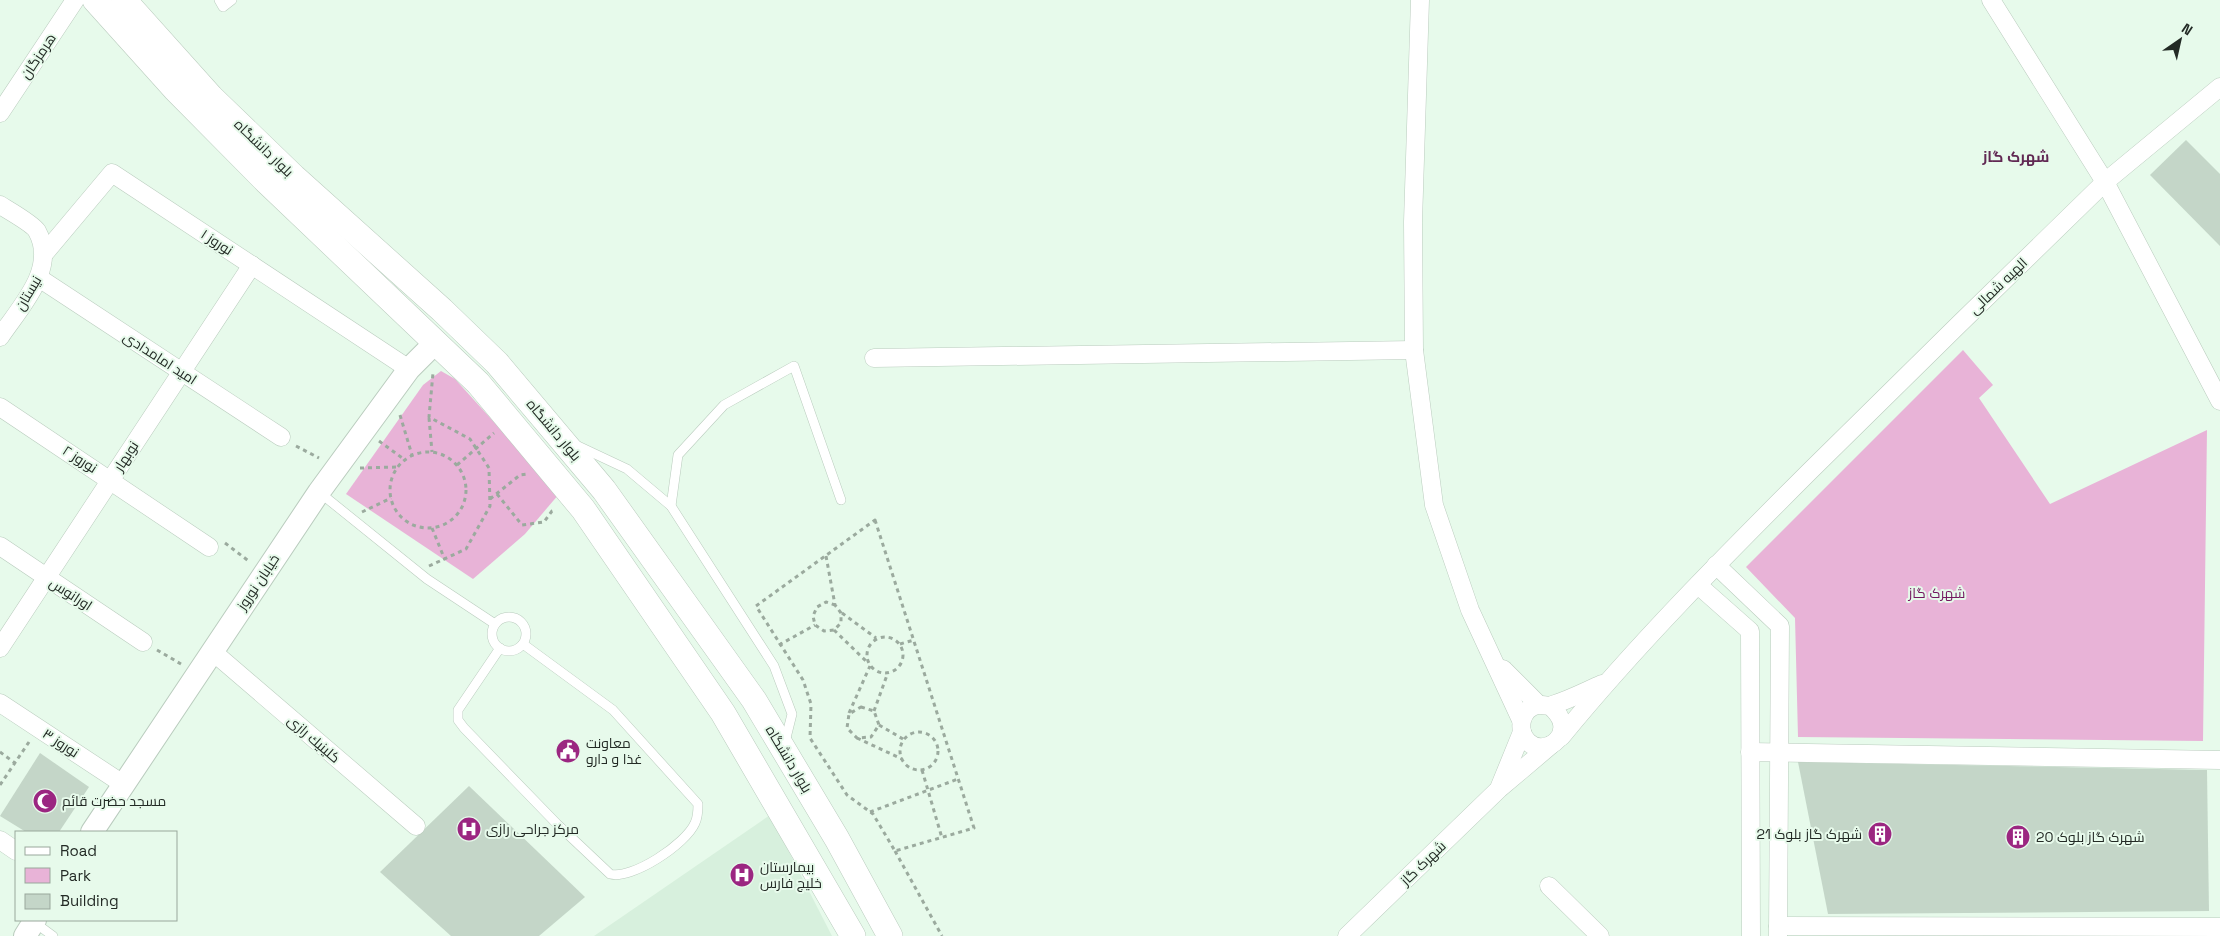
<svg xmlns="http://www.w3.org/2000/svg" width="2220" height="936" viewBox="0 0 2220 936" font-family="'Space Grotesk',Cairo,sans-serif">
<rect width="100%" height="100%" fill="#e7faeb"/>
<polygon fill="#d7f0dd" points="770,815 832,936 594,936"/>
<g fill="#e8b3d7">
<polygon points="1963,350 1993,385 1979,398 2050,504 2207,430 2203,741 1798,737 1795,618 1746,567"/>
<polygon points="441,371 455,379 559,494 525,534 473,579 346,494 423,385"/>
</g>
<g fill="#c4d6c8">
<polygon points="2186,140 2220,174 2220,246 2150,175"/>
<polygon points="40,753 89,787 59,832 26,832 0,816"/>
<polygon points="1798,762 2207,770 2209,911 1828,914"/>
<polygon points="469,786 585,897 539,936 451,936 380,872"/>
</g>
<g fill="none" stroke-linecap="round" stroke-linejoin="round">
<defs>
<g id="service">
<polyline points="219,0 223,7 232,0"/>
<polyline points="576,445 627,469 671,506 774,666 792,714 785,742"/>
<polyline points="319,492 427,579 495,624"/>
<polyline points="671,506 678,455 724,405 794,366 841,500"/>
<circle cx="509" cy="634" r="17"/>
<path d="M500 648 458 710V720L464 728 557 824 610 874C632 880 686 844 695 823 698 817 698 810 698 804L613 710 523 644"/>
<polyline points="34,922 53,936"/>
</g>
<g id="minor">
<polyline points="1420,0 1413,222 1414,350 1434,505 1470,610 1521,720"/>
<polyline points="1991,0 2105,182 2220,87"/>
<polyline points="0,113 75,0"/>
<path d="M0 205C8 210 33 224 37 231 58 269 20 307 0 337"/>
<polyline points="44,254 112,173 409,369"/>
<polyline points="39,278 281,437"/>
<polyline points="874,358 1414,350"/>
<polyline points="0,407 209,547"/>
<polyline points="0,546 143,642"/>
<polyline points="1716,565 1780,626 1778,936"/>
<polyline points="1698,585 1750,631 1751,936"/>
<polyline points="0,648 252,265"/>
<polyline points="212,651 416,826"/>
<polyline points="1503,669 1538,704"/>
<polyline points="0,703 123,784"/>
<path d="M1550 706C1581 731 1546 759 1528 742 1516 730 1521 709 1537 705 1542 704 1547 707 1552 705 1569 700 1586 691 1602 684"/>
<path d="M1561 737C1638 643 1723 558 1809 472 1907 375 2006 278 2105 182L2220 401"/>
<polyline points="1750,752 2220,760"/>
<polyline points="1500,786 1522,732"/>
<polyline points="0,840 16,851"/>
<polyline points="1549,886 1600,936"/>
<polyline points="1778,926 2220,927"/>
<polyline points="1347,936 1499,789 1551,745"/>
</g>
<g id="tertiary">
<polyline points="92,832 319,492 409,369 436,342"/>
<polyline points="25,936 35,920"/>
</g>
<g id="secondary">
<polyline points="95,0 175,89 267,182 478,383 583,509 723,713 853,936"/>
<polyline points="124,0 211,97 294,177 442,310 497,363 604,490 754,700 837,839 890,936"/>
</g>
</defs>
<use href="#service" stroke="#baccbe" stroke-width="10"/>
<use href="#minor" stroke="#baccbe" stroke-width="19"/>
<use href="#tertiary" stroke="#baccbe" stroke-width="24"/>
<use href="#secondary" stroke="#baccbe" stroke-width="26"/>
<g stroke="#9baa9e" stroke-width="3" stroke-dasharray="4 4" stroke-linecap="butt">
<polyline points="400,415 412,455"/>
<polyline points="429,418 432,452"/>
<polyline points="379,441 405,460"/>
<polyline points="296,446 319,458"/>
<circle cx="428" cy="490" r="38"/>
<polyline points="457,465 494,433"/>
<polyline points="360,468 397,467"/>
<polyline points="497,494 522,525 544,522 552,511 556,510"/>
<polyline points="490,499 520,475 528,474"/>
<polyline points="362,512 391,498"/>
<polygon points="875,520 974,828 895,851 873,814 847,795 810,738 811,704 803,680 756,606"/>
<polyline points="432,528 445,560"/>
<polyline points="225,543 250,562"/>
<polyline points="826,556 835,605 841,613 841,623 834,630 824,631 815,625 813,616 817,607 826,602 835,605"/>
<polyline points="429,566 466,549 490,506 489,468 470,439 429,417 433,373"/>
<polyline points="842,613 876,638"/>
<polyline points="834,630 866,661"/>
<circle cx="885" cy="655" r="18"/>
<polyline points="900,644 914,640"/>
<polyline points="779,645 815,625"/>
<polyline points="157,650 181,664"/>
<polygon points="861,707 874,711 879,725 871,737 857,738 847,728 849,714"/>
<polyline points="874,711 887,675"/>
<polyline points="849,713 870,666"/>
<polyline points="879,725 903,739"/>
<circle cx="919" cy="751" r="19"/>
<polyline points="857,738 902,759"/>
<polyline points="0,752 15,763"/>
<polyline points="922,770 942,838"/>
<polyline points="0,785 29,742"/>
<polyline points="870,812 958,779"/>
<polyline points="895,851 942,936"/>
</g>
<use href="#service" stroke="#fff" stroke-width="9"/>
<use href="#minor" stroke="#fff" stroke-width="18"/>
<use href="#tertiary" stroke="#fff" stroke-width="22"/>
<use href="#secondary" stroke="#fff" stroke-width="25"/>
</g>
<defs>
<symbol id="civic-disc" viewBox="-11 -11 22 22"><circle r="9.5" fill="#9b2681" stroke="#e7faeb"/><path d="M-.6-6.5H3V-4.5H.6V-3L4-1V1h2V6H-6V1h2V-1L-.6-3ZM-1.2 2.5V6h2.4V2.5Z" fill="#fff"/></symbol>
<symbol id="mosque-disc" viewBox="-11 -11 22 22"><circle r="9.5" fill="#9b2681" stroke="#e7faeb"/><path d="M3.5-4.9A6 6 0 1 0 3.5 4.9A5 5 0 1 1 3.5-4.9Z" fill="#fff"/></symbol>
<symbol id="hospital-disc" viewBox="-11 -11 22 22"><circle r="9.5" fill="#9b2681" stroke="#e7faeb"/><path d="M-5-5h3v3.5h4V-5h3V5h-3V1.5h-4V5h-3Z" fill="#fff"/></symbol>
<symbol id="building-disc" viewBox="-11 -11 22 22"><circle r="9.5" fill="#9b2681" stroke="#e7faeb"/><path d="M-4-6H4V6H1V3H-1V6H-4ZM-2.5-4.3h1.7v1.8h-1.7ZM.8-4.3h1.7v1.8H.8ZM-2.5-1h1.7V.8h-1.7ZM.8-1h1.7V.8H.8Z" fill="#fff"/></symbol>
</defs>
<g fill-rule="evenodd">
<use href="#civic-disc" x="554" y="737" width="28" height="28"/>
<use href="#mosque-disc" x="31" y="787" width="28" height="28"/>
<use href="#hospital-disc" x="455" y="815" width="28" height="28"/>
<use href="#building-disc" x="1866" y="820" width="28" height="28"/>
<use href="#building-disc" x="2004" y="823" width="28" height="28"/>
<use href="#hospital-disc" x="728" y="861" width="28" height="28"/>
</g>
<g text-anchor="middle" stroke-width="4" stroke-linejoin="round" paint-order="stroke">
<g font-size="14" fill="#232a25" stroke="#e7faeb">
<text transform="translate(38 56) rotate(-56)" y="5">هرمزگان</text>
<text transform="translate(264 148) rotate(44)" y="5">بلوار دانشگاه</text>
<text transform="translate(217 242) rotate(33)" y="5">نوروز ۱</text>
<text transform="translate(1998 286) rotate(-44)" y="5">الهیه شمالی</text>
<text transform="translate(28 293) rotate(-59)" y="5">نیستان</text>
<text transform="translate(160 358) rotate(33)" y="5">امید امامدادی</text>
<text transform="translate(554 430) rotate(50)" y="5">بلوار دانشگاه</text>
<text transform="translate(126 456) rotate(-57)" y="5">نوبهار</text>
<text transform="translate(80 459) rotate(33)" y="5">نوروز ۲</text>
<text transform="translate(258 582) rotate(-56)" y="5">خیابان نوروز</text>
<text transform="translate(71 594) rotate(33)" y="5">اورانوس</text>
<text transform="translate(314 739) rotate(41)" y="5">كلينيك رازی</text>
<text transform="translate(61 743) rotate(33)" y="5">نوروز ۳</text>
<text transform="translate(789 759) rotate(59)" y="5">بلوار دانشگاه</text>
<text transform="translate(1423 863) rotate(-44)" y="5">شهرک گاز</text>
</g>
<g font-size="14" fill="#73175f" stroke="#e7faeb">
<text x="1937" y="598">شهرک گاز</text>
</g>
<g font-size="14" fill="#232a25" stroke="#e7faeb" text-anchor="start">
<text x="586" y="748">معاونت<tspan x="586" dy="16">غذا و دارو</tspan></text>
<text x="62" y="806">مسجد حضرت قائم</text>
<text x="486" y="834">مرکز جراحی رازی</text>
<text x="1862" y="839" text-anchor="end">شهرک گاز بلوک 21</text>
<text x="2036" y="842">شهرک گاز بلوک 20</text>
<text x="760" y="872">بیمارستان<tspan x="760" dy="16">خلیج فارس</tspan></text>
</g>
<g font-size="15" font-weight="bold" fill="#612853" stroke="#e7faeb">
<text x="2016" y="162">شهرک گاز</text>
</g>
</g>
<rect x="15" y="831" width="162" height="90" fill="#e7faeb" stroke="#99a79c"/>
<rect x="25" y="847" width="25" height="8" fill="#ffffff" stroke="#99a79c"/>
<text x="60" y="856" font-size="15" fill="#232a25">Road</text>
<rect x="25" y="868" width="25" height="15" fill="#e8b3d7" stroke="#99a79c"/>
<text x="60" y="881" font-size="15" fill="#232a25">Park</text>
<rect x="25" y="894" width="25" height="15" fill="#c4d6c8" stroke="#99a79c"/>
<text x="60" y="906" font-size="15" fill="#232a25">Building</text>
<g transform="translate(2180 40) rotate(34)" stroke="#e7faeb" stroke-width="4" paint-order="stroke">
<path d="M0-4L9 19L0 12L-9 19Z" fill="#232a25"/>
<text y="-8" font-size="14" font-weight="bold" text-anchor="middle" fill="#232a25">N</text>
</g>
</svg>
